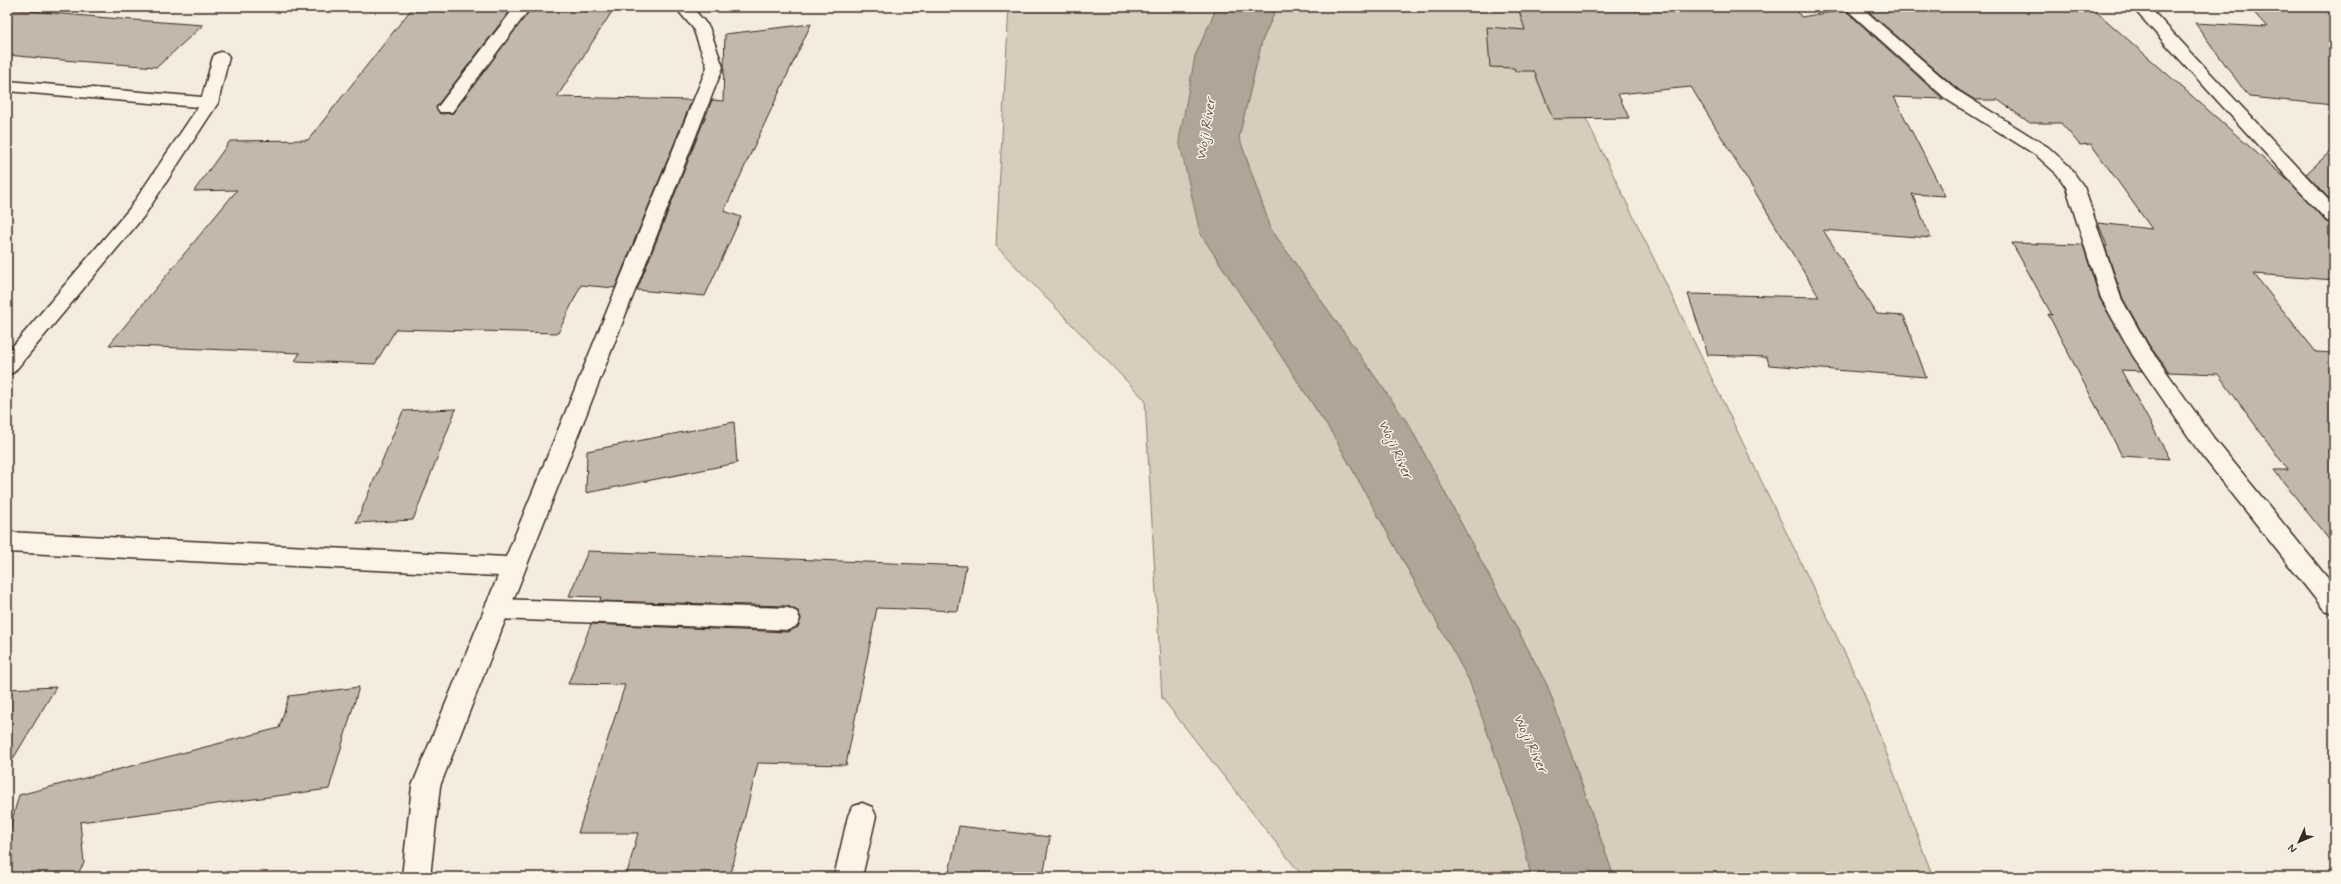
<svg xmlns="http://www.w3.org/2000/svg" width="2341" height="884" viewBox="0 0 2341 884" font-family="Mynerve,sans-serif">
<rect width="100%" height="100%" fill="#f4eddd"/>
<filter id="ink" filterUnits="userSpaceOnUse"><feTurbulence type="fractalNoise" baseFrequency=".025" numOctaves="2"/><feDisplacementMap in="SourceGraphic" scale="8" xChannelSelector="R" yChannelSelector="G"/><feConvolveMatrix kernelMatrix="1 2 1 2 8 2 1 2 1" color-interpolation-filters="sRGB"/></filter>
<g filter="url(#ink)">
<g fill="#d6cdbd" stroke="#887c6e">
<polygon points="1009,7 1217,7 1195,56 1200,233 1335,438 1469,680 1520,825 1531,877 1303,877 1162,698 1145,400 996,246"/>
<polygon points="1277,7 1532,7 1863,691 1933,877 1614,877 1547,685 1409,425 1271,229 1239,137 1262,41"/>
</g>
<polygon fill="#b0a596" stroke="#817466" points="1217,7 1277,7 1262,41 1239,137 1271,229 1409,425 1547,685 1614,877 1531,877 1520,825 1469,680 1335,438 1200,233 1179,140 1195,56"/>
<g fill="#c3b9aa" stroke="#3b2a1e">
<polygon points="413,7 513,7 436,107 440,114 453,113 532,7 613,10 557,97 692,100 615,288 581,285 558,333 396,329 375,364 295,361 300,353 109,345 237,190 194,191 230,141 308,140"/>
<polygon points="1518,7 1795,7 1801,17 1845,10 1943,99 1894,97 1945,196 1912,194 1931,238 1823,230 1877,314 1904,316 1926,377 1769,365 1767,357 1708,355 1688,294 1819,297 1691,87 1618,94 1629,118 1553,119 1534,71 1515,71 1514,68 1490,67 1487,27 1525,30"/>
<polygon points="1863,7 2091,7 2292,184 2326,222 2334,224 2334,280 2254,274 2316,352 2334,353 2334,546 2274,470 2288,470 2218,374 2169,372 2149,345 2122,297 2105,246 2107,246 2098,223 2152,229 2091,144 2080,145 2061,123 2030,123 1998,100 1975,100 1959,90"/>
<polygon points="2249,7 2334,7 2334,105 2249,97 2195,23 2267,27"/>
<polygon points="7,9 120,19 203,25 157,67 62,60 7,55"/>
<polygon points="811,24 724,211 741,217 705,296 637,290 712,100 723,101 725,34"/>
<polygon points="2334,148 2334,204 2306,174"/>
<polygon points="2012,243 2083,245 2100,299 2142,371 2121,370 2170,459 2122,456 2048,314 2052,315"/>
<polygon points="456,409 413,520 356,523 403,411"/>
<polygon points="734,422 737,463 586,493 587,451"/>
<polygon points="588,551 966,566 958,611 877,608 846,765 758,763 730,877 626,877 638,833 578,833 625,685 568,684 591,624 788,632 798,627 801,618 798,611 788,606 600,601 601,597 569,596"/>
<polygon points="56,687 7,769 7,689"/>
<polygon points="359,687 329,789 80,822 84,863 76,877 7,877 7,839 19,795 279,728 289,696"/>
<polygon points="959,826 1050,837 1043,877 948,877"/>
</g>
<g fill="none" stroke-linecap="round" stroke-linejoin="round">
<defs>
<g id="service">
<polygon points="515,7 531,7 452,112 440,112 437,108 440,104"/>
<polygon points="221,52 227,54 229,57 218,103 144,216 14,372 7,375 7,353 130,208 198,107 7,91 7,81 202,97 213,57 215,54"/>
<polygon points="496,599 788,608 797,612 800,619 797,626 788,630 496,619 487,616 484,609 487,602"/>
<polygon points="862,803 872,807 876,816 862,877 834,877 848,816 852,807"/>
</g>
<g id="minor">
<polygon points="675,7 692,7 709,27 723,67 440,786 430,877 402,877 412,786 498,576 7,552 7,532 506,557 707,67 693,28"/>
<polygon points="1844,7 1861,7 1958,91 2048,147 2069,166 2084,187 2121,298 2148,346 2213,437 2334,586 2334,614 2325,611 2197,449 2133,356 2101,298 2066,187 2057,174 2036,155 1946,99"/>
<polygon points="2132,7 2149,7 2334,206 2334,223 2327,221"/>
</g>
</defs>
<use href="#service" stroke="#3b2a1e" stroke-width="3"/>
<use href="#minor" stroke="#3b2a1e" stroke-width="3"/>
<use href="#service" fill="#fcf5e5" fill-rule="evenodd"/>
<use href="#minor" fill="#fcf5e5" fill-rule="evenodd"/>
</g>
</g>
<g text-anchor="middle" stroke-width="3" stroke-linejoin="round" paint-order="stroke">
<g font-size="14" font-style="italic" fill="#645548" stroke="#fcf5e5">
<text transform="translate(1205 129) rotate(-81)" y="5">Woji River</text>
<text transform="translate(1396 449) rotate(65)" y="5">Woji River</text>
<text transform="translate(1531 743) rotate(65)" y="5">Woji River</text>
</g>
</g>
<rect width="2341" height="884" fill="none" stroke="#fcf5e5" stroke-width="24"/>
<rect x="12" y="12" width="2317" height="860" fill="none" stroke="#3b2a1e" stroke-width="1.5" filter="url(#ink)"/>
<g transform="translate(2299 842) rotate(225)" stroke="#fcf5e5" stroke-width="3" paint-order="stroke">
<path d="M0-3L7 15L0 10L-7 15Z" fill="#3b2a1e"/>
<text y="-6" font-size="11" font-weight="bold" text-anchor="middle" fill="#3b2a1e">N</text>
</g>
</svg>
